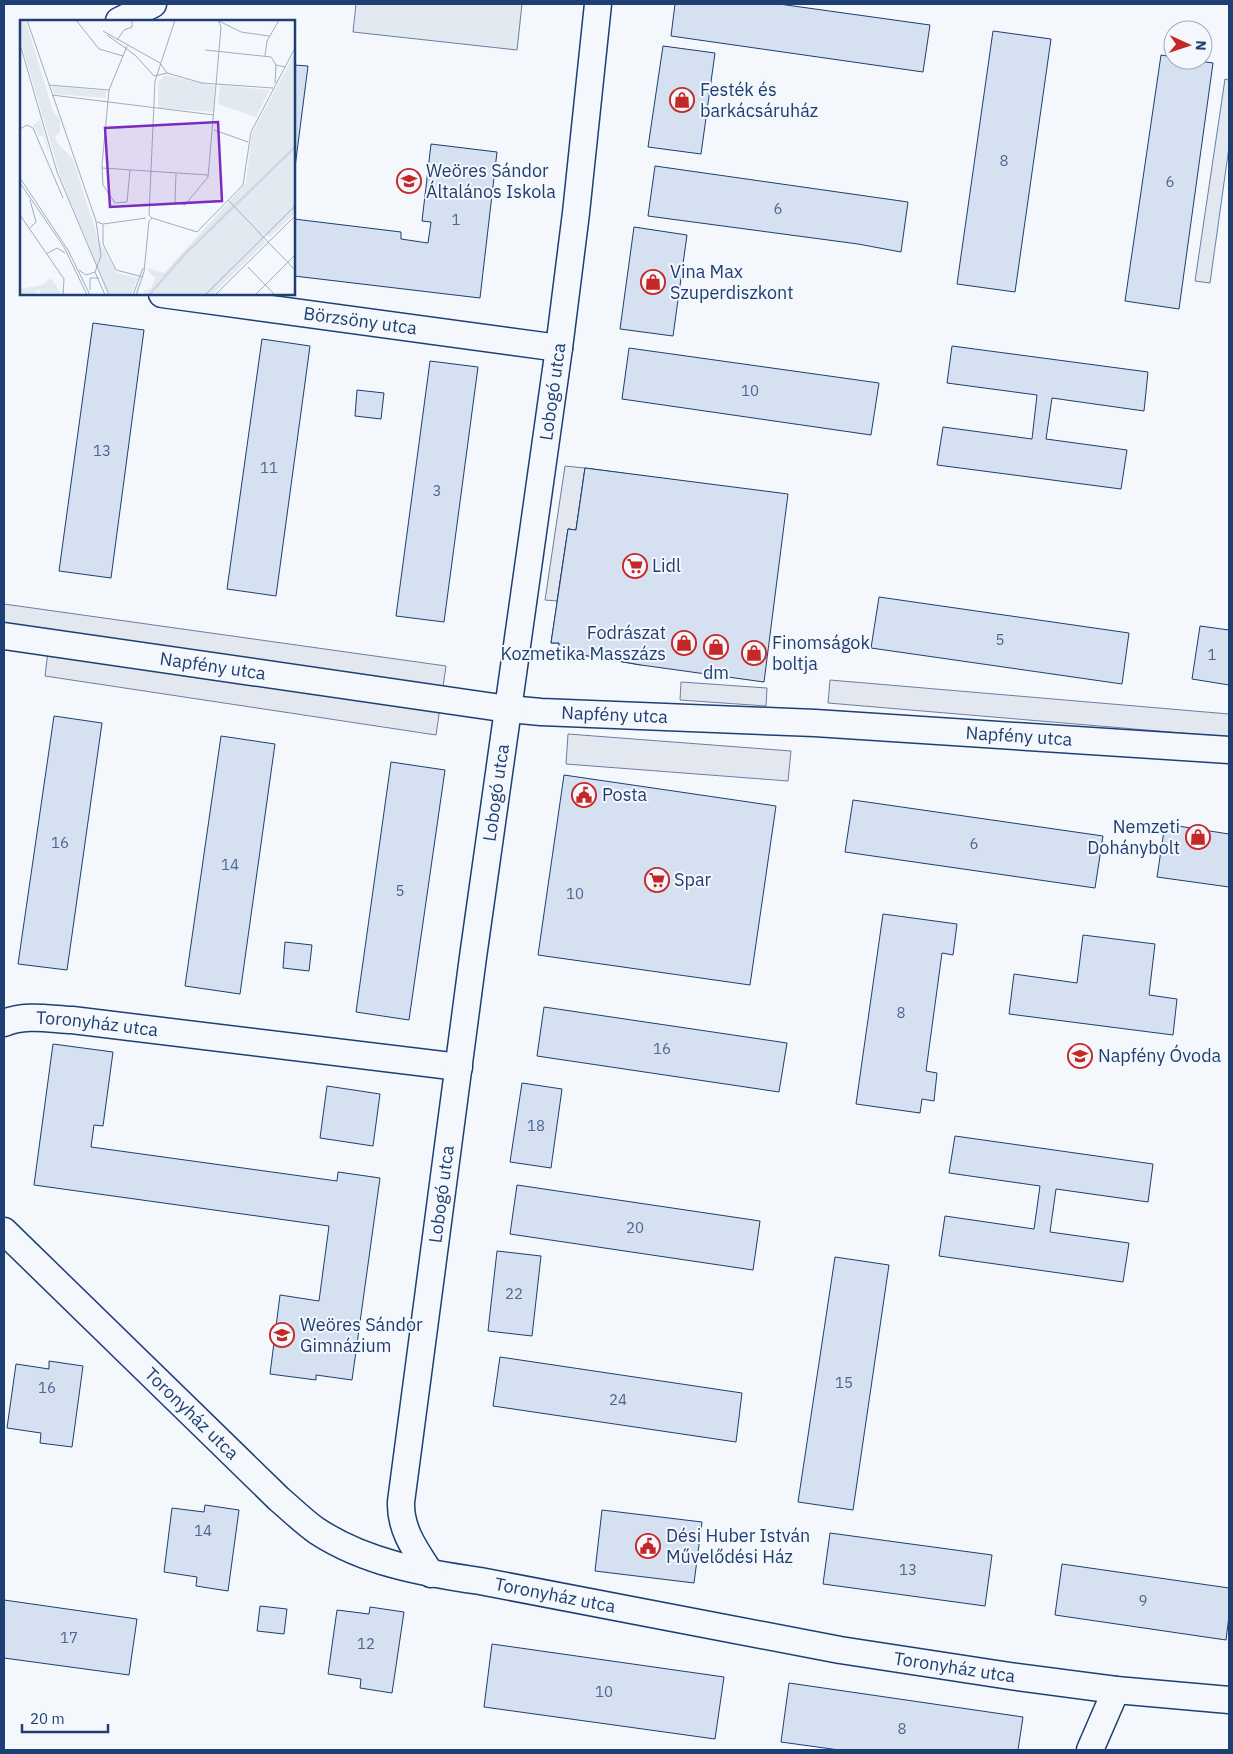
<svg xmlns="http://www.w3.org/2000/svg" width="1233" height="1754" viewBox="0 0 1233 1754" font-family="'IBM Plex Sans',sans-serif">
<rect width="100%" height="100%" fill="#f4f7fb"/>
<polygon fill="#e3e9f0" stroke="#687fa3" points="356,4 522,4 517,50 353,32"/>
<g fill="#e3e8f0" stroke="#687fa3">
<polygon points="1225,79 1229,80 1229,147 1210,283 1195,281"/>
<polygon points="565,466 585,468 576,530 568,529 557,601 545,600"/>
<polygon points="4,604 446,666 436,735 45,676 49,643 4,636"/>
<polygon points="830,680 1229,714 1229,737 828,703"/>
<polygon points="681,682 767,688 766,706 680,700"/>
<polygon points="568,734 791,751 788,781 566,764"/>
</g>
<g fill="#d5e0f0" stroke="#1d3f73">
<polygon points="675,4 779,4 930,25 923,72 671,36"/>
<polygon points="993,31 1051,39 1015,292 957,284"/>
<polygon points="663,46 715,53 701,154 648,147"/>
<polygon points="1161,55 1173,57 1173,60 1192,60 1213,63 1179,309 1125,301"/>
<polygon points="294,65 308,66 294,175"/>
<polygon points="431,144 497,152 480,298 294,276 294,219 401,232 401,239 428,243 431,222 422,221"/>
<polygon points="655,166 908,202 901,252 858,244 648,216"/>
<polygon points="634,227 687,235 673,336 620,329"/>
<polygon points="93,323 144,330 111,578 59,571"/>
<polygon points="262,339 310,346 276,596 227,589"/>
<polygon points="952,346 1148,372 1144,411 1052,398 1046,439 1127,450 1121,489 937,465 943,427 1032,439 1037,395 947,383"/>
<polygon points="629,348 879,383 871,435 622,399"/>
<polygon points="430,361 478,367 444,622 396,616"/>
<polygon points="357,390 384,393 381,419 355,416"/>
<polygon points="585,468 718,486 699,610 675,607 667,657 642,653 641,665 559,651 559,643 551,643 568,529 576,530"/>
<polygon points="585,468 788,494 764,682 641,665 559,651 559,643 551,643 568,529 576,530"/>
<polygon points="879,597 1129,633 1122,684 871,648"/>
<polygon points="1200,626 1229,630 1229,685 1192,679"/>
<polygon points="54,716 102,723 67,970 18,964"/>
<polygon points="221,736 275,744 240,994 185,986"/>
<polygon points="391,762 445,770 409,1020 356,1012"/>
<polygon points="564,775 776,806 750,985 538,955"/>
<polygon points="853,800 1103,836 1095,888 845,852"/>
<polygon points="1165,824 1229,834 1229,887 1157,877"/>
<polygon points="883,914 957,924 953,955 942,953 926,1071 937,1073 934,1101 922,1099 920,1113 856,1104"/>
<polygon points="1083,935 1155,944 1149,995 1177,999 1173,1035 1009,1014 1014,974 1077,983"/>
<polygon points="285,942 312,945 309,971 283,968"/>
<polygon points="544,1007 787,1043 779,1092 537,1056"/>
<polygon points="53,1044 113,1052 103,1126 94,1125 91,1147 337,1181 338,1172 380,1178 352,1380 316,1375 316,1380 270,1374 280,1295 319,1301 329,1226 34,1185"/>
<polygon points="522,1083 562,1089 551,1168 510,1162"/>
<polygon points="327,1086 380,1094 373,1146 320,1138"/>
<polygon points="955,1136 1153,1164 1148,1202 1056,1189 1050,1232 1129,1243 1123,1282 939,1256 945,1216 1034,1229 1040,1186 949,1173"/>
<polygon points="517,1185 760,1221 753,1270 510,1234"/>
<polygon points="497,1251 541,1256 532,1336 488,1331"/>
<polygon points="835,1257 889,1265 853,1510 798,1502"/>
<polygon points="500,1357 742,1393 736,1442 493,1406"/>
<polygon points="49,1361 83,1366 72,1447 40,1443 41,1433 7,1428 16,1364 49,1369"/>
<polygon points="205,1505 239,1510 228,1591 196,1586 197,1577 164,1572 172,1508 204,1512"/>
<polygon points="602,1510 702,1522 694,1583 595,1571"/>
<polygon points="830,1533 992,1555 985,1606 823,1584"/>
<polygon points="1062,1564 1229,1588 1229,1616 1226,1640 1055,1615"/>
<polygon points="4,1600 137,1619 129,1675 4,1658"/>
<polygon points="260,1606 287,1609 284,1634 257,1631"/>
<polygon points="370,1607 404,1612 392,1693 360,1688 361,1679 328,1674 337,1610 369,1614"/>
<polygon points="492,1644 724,1677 715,1739 484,1707"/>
<polygon points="789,1683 1023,1717 1018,1750 839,1750 781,1742"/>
</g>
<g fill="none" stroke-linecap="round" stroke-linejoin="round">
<defs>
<g id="street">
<polyline points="119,21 153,4"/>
<path id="s1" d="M162 294 559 348"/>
<path id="s2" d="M4 636 508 709 541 712 815 723 1229 750"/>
<path id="s3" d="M4 1023C25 1014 49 1019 72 1020L459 1067"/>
<path id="s4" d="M4 1231 279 1499C292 1510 304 1522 317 1531 366 1563 424 1573 480 1581L840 1650 1010 1676 1116 1690 1229 1700"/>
<path id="s5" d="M431 1574C416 1551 400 1530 401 1502L473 957 559 348 576 213 598 4"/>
<polyline points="1090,1750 1116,1690"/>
</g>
</defs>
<use href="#street" stroke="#1d3f73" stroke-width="29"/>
<use href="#street" stroke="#f4f7fb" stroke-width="26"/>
</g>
<defs>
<symbol id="shop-ring" viewBox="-11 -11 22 22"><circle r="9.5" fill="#f4f7fb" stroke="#c62828" stroke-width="1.5"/><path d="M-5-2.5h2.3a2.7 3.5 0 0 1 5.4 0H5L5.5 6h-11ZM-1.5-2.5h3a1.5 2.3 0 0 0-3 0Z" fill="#c62828"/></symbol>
<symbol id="school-ring" viewBox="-11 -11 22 22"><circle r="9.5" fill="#f4f7fb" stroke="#c62828" stroke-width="1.5"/><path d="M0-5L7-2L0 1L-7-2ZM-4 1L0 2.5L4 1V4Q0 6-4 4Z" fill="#c62828"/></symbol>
<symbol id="supermarket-ring" viewBox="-11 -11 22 22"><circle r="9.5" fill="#f4f7fb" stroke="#c62828" stroke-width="1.5"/><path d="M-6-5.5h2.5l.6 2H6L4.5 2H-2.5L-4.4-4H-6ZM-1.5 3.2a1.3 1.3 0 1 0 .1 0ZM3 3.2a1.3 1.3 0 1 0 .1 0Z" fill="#c62828"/></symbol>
<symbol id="civic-ring" viewBox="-11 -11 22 22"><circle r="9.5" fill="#f4f7fb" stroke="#c62828" stroke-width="1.5"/><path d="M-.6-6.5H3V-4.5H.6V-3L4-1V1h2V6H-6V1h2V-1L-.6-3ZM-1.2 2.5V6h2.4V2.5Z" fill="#c62828"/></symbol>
</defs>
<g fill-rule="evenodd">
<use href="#shop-ring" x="668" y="86" width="28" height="28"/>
<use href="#school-ring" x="395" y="167" width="28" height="28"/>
<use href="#shop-ring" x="639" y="268" width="28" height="28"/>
<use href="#supermarket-ring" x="621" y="552" width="28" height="28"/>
<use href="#shop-ring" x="670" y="629" width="28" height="28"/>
<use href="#shop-ring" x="702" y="633" width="28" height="28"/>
<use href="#shop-ring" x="740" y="639" width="28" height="28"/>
<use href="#civic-ring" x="570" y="781" width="28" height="28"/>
<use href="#shop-ring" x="1184" y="823" width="28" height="28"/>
<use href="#supermarket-ring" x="643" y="866" width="28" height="28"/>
<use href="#school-ring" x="1066" y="1042" width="28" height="28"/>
<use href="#school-ring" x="268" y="1321" width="28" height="28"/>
<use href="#civic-ring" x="634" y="1532" width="28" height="28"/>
</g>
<g text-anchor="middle" stroke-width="4" stroke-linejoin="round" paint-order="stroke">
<g font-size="15" fill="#4b6792">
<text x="1004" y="166">8</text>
<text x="1170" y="187">6</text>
<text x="778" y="214">6</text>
<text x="456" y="225">1</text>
<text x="750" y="396">10</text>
<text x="102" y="456">13</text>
<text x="269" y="473">11</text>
<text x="437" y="496">3</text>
<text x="1000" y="645">5</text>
<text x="1212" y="660">1</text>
<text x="60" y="848">16</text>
<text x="974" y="849">6</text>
<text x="230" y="870">14</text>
<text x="400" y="896">5</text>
<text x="575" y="899">10</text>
<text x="901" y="1018">8</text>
<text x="662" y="1054">16</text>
<text x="536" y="1131">18</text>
<text x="635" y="1233">20</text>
<text x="514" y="1299">22</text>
<text x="844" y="1388">15</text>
<text x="47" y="1393">16</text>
<text x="618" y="1405">24</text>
<text x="203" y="1536">14</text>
<text x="908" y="1575">13</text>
<text x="1143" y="1606">9</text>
<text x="69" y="1643">17</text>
<text x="366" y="1649">12</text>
<text x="604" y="1697">10</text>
<text x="902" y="1734">8</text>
</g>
<g font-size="18" fill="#1d3f73" stroke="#f4f7fb" text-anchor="start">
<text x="700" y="96">Festék és<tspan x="700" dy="21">barkácsáruház</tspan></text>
<text x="426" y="177">Weöres Sándor<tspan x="426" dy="21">Általános Iskola</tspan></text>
<text x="670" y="278">Vina Max<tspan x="670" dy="21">Szuperdiszkont</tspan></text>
<text x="652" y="572">Lidl</text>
<text x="666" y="639" text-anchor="end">Fodrászat<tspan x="666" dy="21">Kozmetika Masszázs</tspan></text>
<text x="772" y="649">Finomságok<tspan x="772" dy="21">boltja</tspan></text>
<text x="716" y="679" text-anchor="middle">dm</text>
<text x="602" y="801">Posta</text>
<text x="1180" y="833" text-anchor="end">Nemzeti<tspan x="1180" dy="21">Dohánybolt</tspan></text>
<text x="674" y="886">Spar</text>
<text x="1098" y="1062">Napfény Óvoda</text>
<text x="300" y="1331">Weöres Sándor<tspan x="300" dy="21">Gimnázium</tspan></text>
<text x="666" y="1542">Dési Huber István<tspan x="666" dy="21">Művelődési Ház</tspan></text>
</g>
<g font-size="18" fill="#1d3f73" stroke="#f4f7fb">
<text dy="6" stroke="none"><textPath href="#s1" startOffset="200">Börzsöny utca</textPath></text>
<text dy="6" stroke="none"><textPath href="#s5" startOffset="1200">Lobogó utca</textPath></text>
<text dy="6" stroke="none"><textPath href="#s2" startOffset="211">Napfény utca</textPath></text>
<text dy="6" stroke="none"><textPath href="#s2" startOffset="616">Napfény utca</textPath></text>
<text dy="6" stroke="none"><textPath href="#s2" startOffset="1021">Napfény utca</textPath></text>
<text dy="6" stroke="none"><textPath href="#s5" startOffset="795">Lobogó utca</textPath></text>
<text dy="6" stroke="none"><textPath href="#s3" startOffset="94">Toronyház utca</textPath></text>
<text dy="6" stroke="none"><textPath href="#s5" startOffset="390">Lobogó utca</textPath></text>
<text dy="6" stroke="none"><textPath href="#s4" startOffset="262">Toronyház utca</textPath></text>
<text dy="6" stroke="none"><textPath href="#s4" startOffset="682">Toronyház utca</textPath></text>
<text dy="6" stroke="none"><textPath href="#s4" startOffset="1088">Toronyház utca</textPath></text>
</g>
</g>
<g transform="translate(20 20)">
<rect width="275" height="275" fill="#f4f7fb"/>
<path d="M0 0H5L7 5 33 91 40 100V112L35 117 38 124 53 139 78 219 97 253 118 258 111 275H89L41 159 0 19ZM275 33V193L250 217 242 213 245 223 192 275H125L123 271 131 268 136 256 133 257 127 248 144 253 226 163 232 113ZM145 55 195 66 193 92 138 88V62ZM200 65 248 70 249 71 236 97 198 84ZM32 66 86 71V78L34 74ZM20 100 29 130 28 131 23 115 19 116 13 105ZM31 258 42 275H20L19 269 14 275H0V269L23 265Z" fill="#e3e9f0"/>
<path fill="none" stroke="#cfd7e4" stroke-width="2.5" d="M129 275 164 235 275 127"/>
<path fill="none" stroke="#9eadc5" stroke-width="1" d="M7 0 76 201 81 236 75 252 85 275M56 0 79 29 103 36M199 1 221 12 249 16M83 11 140 43 147 53 182 63 253 68M87 15 115 35 134 56 147 53M97 20 104 10 112 7V0M0 24 37 152 89 275M107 26 89 70 82 145 83 165 95 183 107 182 110 150M185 30 251 37 256 45 265 47M245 36 247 21 259 0M255 63 256 45M29 65 89 70M32 75 194 95M0 109 7 105 13 108 43 178M194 110 228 122M82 148 188 155M156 154 155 182 165 185 188 157 201 7 198 0M0 158 48 230 70 275M0 163 44 227 67 275M208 180 275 250M0 195 44 259 43 275M132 198 177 212 223 165 231 112 275 28M77 202 83 204 126 198M83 204V224L96 250 123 257M9 209 16 202 10 180M26 234 37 228 45 233M228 247 255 275M59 250 66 255 75 252M70 270V258H79M113 275 123 248M116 275 124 252 129 201 132 198 129 195 135 61 155 0M185 275 275 186M195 275 275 196M235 275 275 235"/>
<path fill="#7b2cbf" fill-opacity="0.15" stroke="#7b2cbf" stroke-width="2.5" d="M198 102 202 181 90 187 85 108Z"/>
<rect width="275" height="275" fill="none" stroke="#1d3f73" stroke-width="2.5"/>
</g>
<rect width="1233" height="1754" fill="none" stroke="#1d3f73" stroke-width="10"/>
<g transform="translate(1188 45) rotate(93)"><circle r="24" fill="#f4f7fb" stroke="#9eadc5"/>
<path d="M0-4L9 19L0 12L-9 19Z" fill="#c62828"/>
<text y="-8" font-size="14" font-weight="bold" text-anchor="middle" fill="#1d3f73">N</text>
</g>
<path d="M22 1724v8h86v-8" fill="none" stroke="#1d3f73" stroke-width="2.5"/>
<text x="30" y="1724" font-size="15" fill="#1d3f73" stroke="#f4f7fb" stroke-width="4" paint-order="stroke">20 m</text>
</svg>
